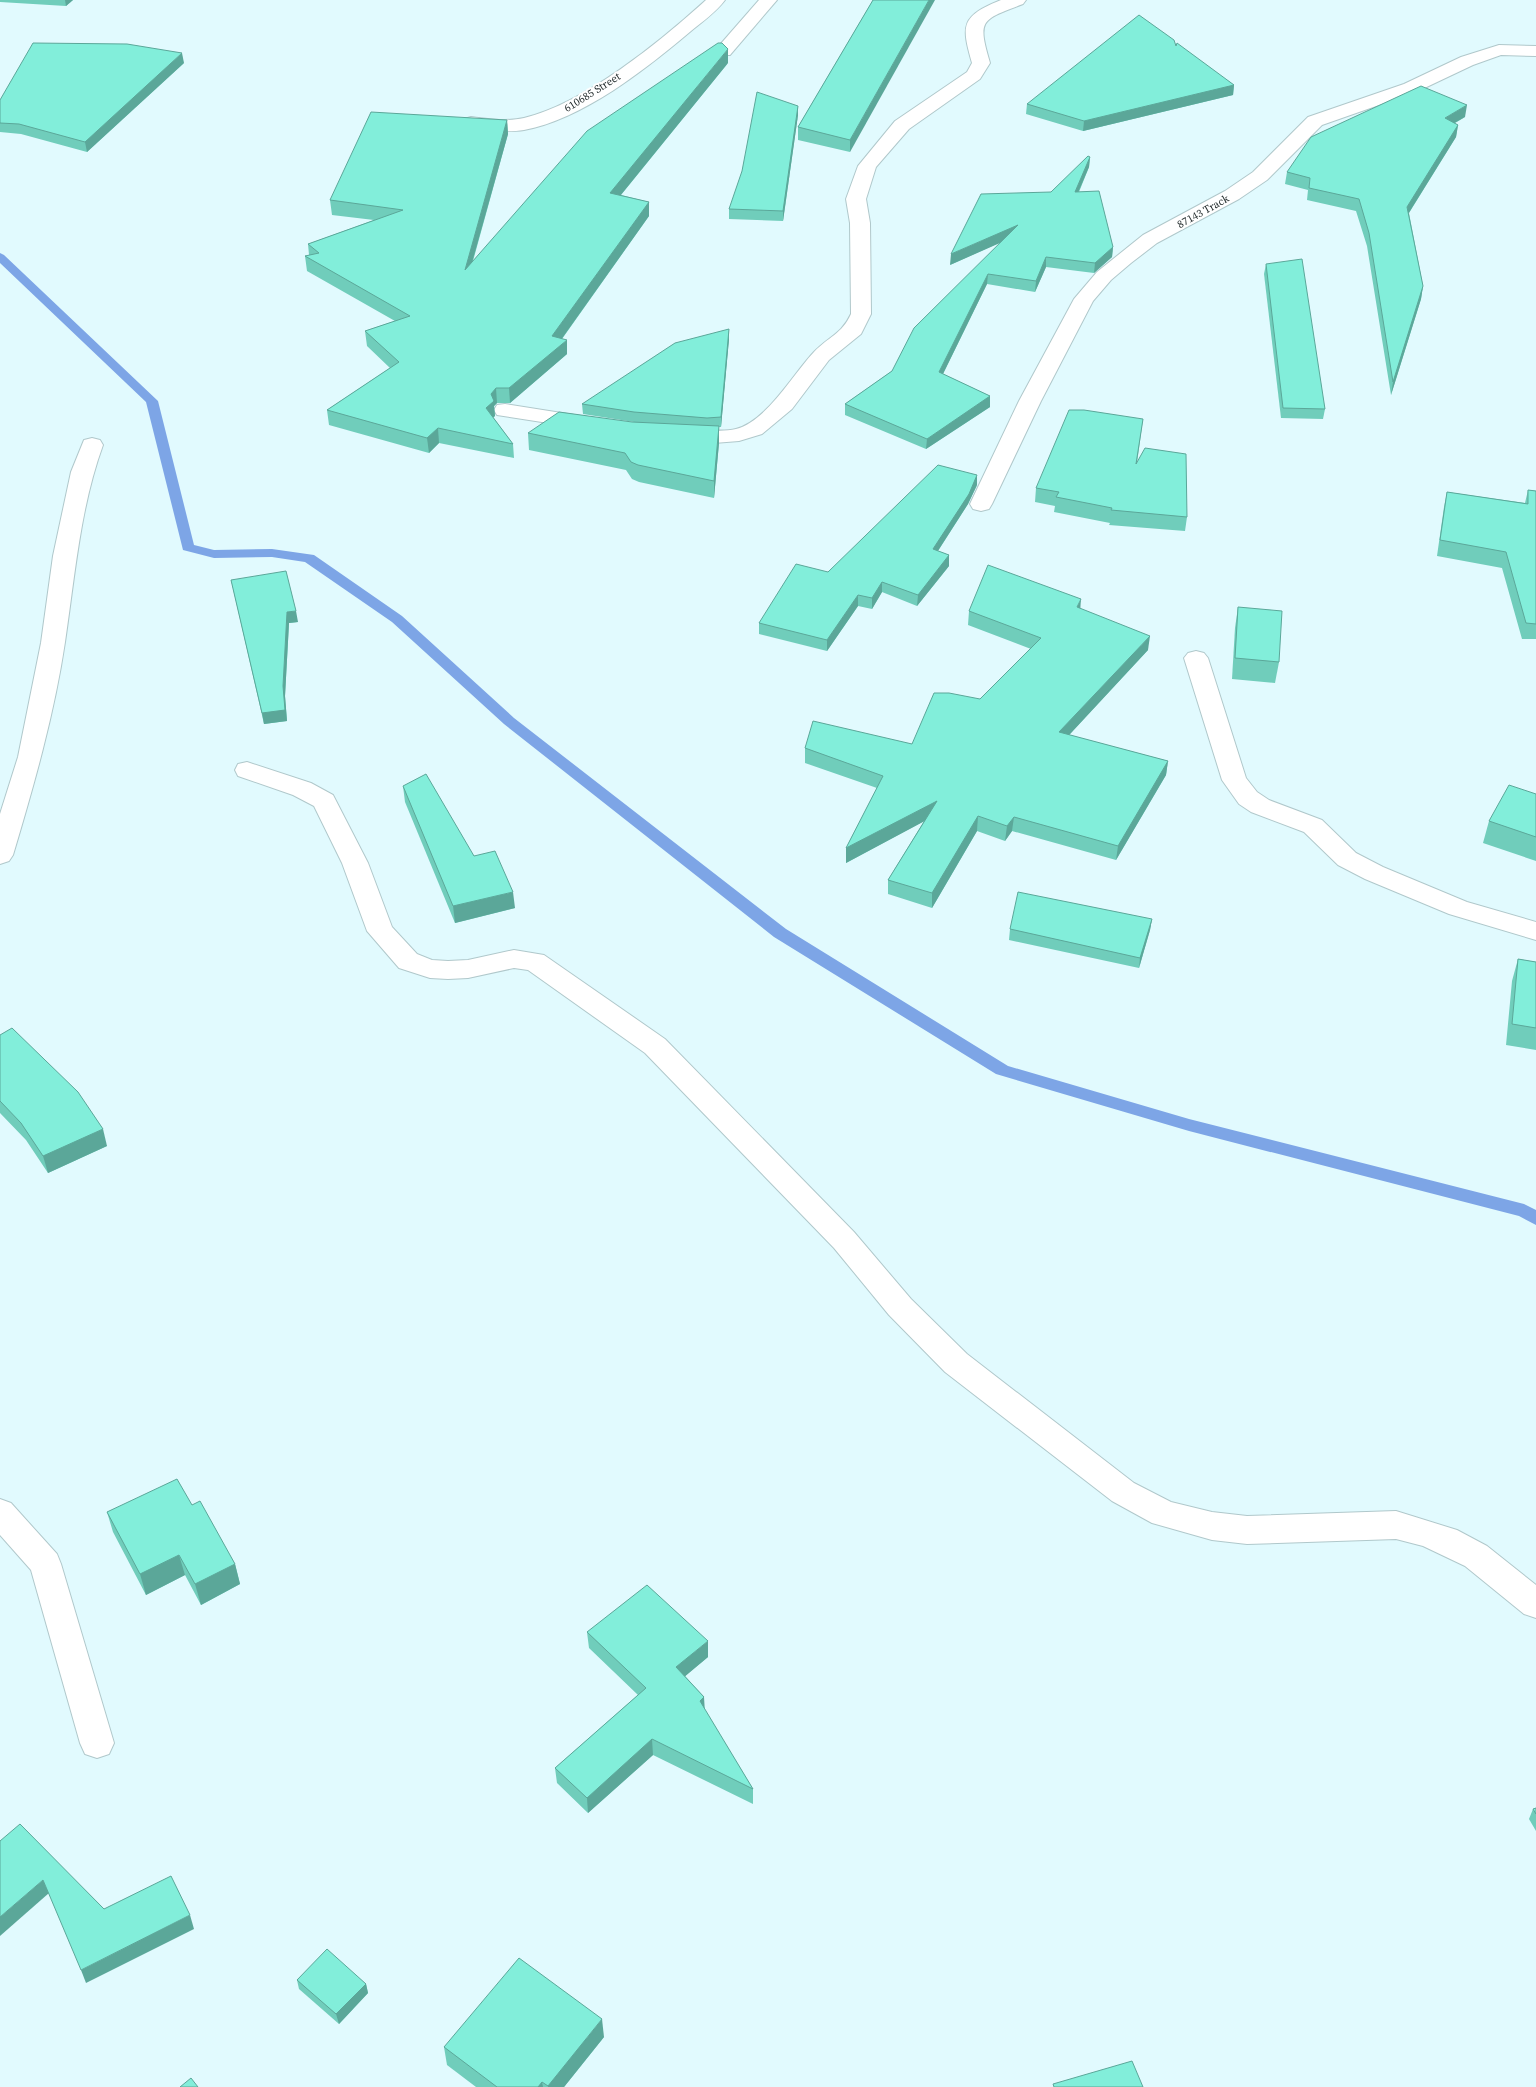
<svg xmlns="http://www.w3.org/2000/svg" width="1536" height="2087" viewBox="0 0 1536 2087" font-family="'Source Serif 4',serif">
<rect width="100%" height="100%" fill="#e1fafe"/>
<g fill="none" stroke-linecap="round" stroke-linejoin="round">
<polygon fill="#7da5e6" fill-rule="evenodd" points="0,253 4,255 158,401 194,545 214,550 272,549 314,555 402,616 514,718 786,929 1008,1066 1189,1119 1524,1204 1536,1210 1536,1225 1519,1216 1189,1131 996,1074 774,937 504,724 392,622 305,562 272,557 214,558 183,550 146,402 0,263"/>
<defs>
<g id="street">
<path d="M706 0H725C716 12 702 22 691 31 646 69 583 119 524 130 507 133 489 130 471 129L464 127 462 123 464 119 471 117C488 119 507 122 524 118 584 104 661 41 706 0Z"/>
<polygon points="759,0 777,0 730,55 718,55 715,51 718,47"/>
<path d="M1001 0H1026L1023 4C981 20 977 19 990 63L980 79 909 129 876 167 866 199 870 223 871 314 861 334 829 360 792 409 762 434 739 441 714 443 674 440 671 435 674 430C694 426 715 434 736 429 767 421 793 374 814 352 828 337 842 334 851 314L850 223 846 199 858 166 895 121 967 72 972 63C961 25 961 16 1001 0Z"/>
<polygon points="1499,45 1536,46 1536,56 1501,55 1473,65 1416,92 1322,125 1267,180 1239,199 1157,243 1131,263 1111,280 1093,301 1041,401 992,504 989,509 981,511 973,509 970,504 1019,401 1074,299 1097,272 1143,235 1225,191 1253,172 1308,117 1404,84 1461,57"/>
<polygon points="505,404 587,417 595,418 598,423 595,428 587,429 497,415 494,410 497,405"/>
<path d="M92 438 100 440 103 445C80 508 75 575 65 642 54 715 34 785 13 855L9 861 0 864V814L18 757 41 643 53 556 71 472 84 440Z"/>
<polygon points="1196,651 1204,653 1208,658 1246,778 1257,792 1269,800 1322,820 1356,853 1383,867 1467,902 1536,922 1536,940 1449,914 1365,879 1338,865 1304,832 1251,812 1239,804 1222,780 1184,658 1188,653"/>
<polygon points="247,762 311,783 333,795 368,863 392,927 417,954 432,960 448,961 468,960 514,950 544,955 665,1039 854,1232 911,1299 967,1354 1134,1483 1171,1502 1212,1512 1247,1516 1396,1511 1457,1530 1487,1546 1536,1585 1536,1618 1524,1614 1465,1566 1423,1546 1396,1539 1247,1544 1212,1540 1152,1523 1112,1501 945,1372 889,1315 834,1248 645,1053 528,970 514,968 468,978 448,979 430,978 399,968 367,931 342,863 314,806 293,795 238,776 235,770 238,764"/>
<polygon points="0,1499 11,1503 57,1554 61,1564 114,1743 109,1754 97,1758 85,1754 80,1743 31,1570 0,1535"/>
</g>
</defs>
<use href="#street" stroke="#b0c8cb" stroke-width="2"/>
<use href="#street" fill="#fff" fill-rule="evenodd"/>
</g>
<g fill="#70cdbb">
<polygon points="0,0 73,0 66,6 0,2"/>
<polygon points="873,0 850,152 798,140 798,127"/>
<polygon points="1176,46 1234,85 1233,95 1083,131 1026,114 1027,104"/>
<polygon points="184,63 87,152 21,134 0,132 0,100"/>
<polygon points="728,63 621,195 649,202 649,216 562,339 567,354 510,403 497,403 494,406 495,416 493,417 513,444 514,458 439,443 429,453 329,425 327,410 390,368 367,346 365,331 395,321 307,271 305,256 309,255 308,244 374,220 332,215 330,200 507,120 508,134 473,261"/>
<polygon points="798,106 798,115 783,221 729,219 729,209"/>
<polygon points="1465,117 1455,123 1458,125 1456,137 1409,213 1423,286 1421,299 1391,395 1367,246 1356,211 1307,200 1308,190 1285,184 1287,172"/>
<polygon points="1090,157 1089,167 1079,192 1113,247 1112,257 1094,273 1046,267 1035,292 987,284 943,374 990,396 990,407 926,449 845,415 845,404 892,371 1001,242 950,265 1051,192"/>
<polygon points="1266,264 1325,409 1323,419 1281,418 1264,274"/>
<polygon points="729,329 729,339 721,427 719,427 719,443 714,498 639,482 632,479 626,470 529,450 528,433 634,422 583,414 582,404"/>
<polygon points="1143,419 1137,463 1187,517 1185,531 1109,525 1110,523 1054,512 1055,506 1035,502 1036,488"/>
<polygon points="977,485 968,504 938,551 949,555 949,566 917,606 882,592 872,609 858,606 827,651 759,634 759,623 828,572"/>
<polygon points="1528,490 1536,491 1536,639 1522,639 1502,568 1437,556 1444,507 1447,492 1525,503"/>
<polygon points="231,580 298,622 289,623 285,696 287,721 264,724"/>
<polygon points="1238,607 1279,662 1275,683 1232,679 1235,628"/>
<polygon points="1080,608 1148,650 1069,735 1168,761 1166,775 1116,860 1012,831 1005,841 977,831 932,908 888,894 888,880 924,821 846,863 846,848 877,788 805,763 805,748 912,744 980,699 1031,649 968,625 969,611"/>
<polygon points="403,786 474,856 515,908 455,923 405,802"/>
<polygon points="1536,794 1536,861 1483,843 1489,821"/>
<polygon points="1152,919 1150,930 1139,968 1009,940 1010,929"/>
<polygon points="1518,959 1536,962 1536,1050 1506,1045 1512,981"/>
<polygon points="0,1035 107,1146 48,1173 26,1140 0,1113"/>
<polygon points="192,1505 235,1564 240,1584 201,1605 185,1575 146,1595 113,1532 107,1512"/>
<polygon points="587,1632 708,1657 685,1676 704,1697 704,1709 753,1789 753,1804 653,1755 588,1813 557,1783 555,1768 638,1695 589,1648"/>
<polygon points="1536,1808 1536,1831 1529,1819 1533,1809"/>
<polygon points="297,1980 366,1984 368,1993 339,2024 299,1989"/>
<polygon points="604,2037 564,2087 476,2087 447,2065 444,2047"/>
</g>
<g fill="#5ba799">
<polygon points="65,0 73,0 66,6"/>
<polygon points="929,0 935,0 850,152 850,140"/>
<polygon points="728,49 728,63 611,207 610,193"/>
<polygon points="182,53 184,63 87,152 85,142"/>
<polygon points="1234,85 1233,95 1083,131 1084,121"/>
<polygon points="1467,105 1465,117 1442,130 1445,118"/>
<polygon points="798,106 798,115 783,221 783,211"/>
<polygon points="507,120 508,134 466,284 465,270"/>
<polygon points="1458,125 1456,137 1405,219 1407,207"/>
<polygon points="1090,157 1089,167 1074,202 1075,192"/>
<polygon points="649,202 649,216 553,351 552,336"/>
<polygon points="1018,225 1018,235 950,265 951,254"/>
<polygon points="1113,247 1112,257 1094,273 1095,263"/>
<polygon points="1046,257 1046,267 1035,292 1036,281"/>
<polygon points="988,274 987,284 939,382 939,372"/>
<polygon points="1423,286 1421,299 1391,395 1393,382"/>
<polygon points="729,329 729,339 721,427 721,417"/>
<polygon points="567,340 567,354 510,403 509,388"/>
<polygon points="496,388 497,403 494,406 495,416 487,423 486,408 491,394"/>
<polygon points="990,396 990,407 926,449 927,439"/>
<polygon points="719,426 719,443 714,498 714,481"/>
<polygon points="438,428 439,443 429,453 427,438"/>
<polygon points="977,475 977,485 968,504 932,560 933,549"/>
<polygon points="949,555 949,566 917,606 918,595"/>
<polygon points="882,582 882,592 872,609 872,598"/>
<polygon points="858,595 858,606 827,651 827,640"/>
<polygon points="1081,599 1080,613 1077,607"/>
<polygon points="296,611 298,622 289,623 285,696 287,721 264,724 262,713 283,686 287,612"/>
<polygon points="1150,636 1148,650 1058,747 1059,732"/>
<polygon points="1168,761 1166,775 1116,860 1118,846"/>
<polygon points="937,801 936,815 846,863 846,848"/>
<polygon points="978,816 977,831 932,908 932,893"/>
<polygon points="1014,817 1012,831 1005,841 1007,826"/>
<polygon points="513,892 515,908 455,923 453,906"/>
<polygon points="1152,919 1150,930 1139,968 1140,958"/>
<polygon points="103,1129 107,1146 48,1173 43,1156"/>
<polygon points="179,1555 185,1575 146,1595 140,1574"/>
<polygon points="235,1564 240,1584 201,1605 195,1584"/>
<polygon points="708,1641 708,1657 677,1683 676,1667"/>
<polygon points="704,1697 705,1713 700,1701"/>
<polygon points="652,1739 653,1755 588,1813 587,1798"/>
<polygon points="43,1880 49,1893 0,1936 0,1917"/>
<polygon points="190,1915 194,1929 86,1983 81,1970"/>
<polygon points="366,1984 368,1993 339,2024 336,2014"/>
<polygon points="602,2019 604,2037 564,2087 548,2087 548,2086"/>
<polygon points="542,2082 543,2087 538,2087"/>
</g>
<g fill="#82eeda" stroke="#5ba799">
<polygon points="873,0 929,0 850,140 798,127"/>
<polygon points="1139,15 1174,40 1176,46 1177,43 1234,85 1084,121 1027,104"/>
<polygon points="33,43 127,44 182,53 85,142 19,124 0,123 0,100"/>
<polygon points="718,43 722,43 728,49 610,193 649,202 552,336 567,340 509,388 496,388 491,394 494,401 486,408 513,444 438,428 427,438 327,410 399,362 365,331 410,316 305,256 319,253 308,244 403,210 330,200 371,112 507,120 465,270 587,131"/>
<polygon points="1421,86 1467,105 1445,118 1458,125 1407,207 1423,286 1393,382 1369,233 1359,199 1309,188 1310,178 1287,172 1311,137"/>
<polygon points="757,92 798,106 783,211 729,209 742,171"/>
<polygon points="1088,156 1090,157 1075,192 1099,191 1113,247 1095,263 1046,257 1036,281 988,274 939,372 990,396 927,439 845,404 892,371 914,328 1018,225 951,254 981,194 1051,192"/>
<polygon points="1302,259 1325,409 1283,408 1266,264"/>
<polygon points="729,329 721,417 707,418 634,412 582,404 675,343"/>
<polygon points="1069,410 1084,410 1143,419 1136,464 1145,448 1186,454 1187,517 1111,510 1112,508 1056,497 1059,492 1036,488"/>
<polygon points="559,412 632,422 719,426 714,481 638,465 631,462 625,453 528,433"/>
<polygon points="938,465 977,475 969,494 933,549 949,555 918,595 882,582 872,598 858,595 827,640 759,623 796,564 828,572"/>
<polygon points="1528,490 1536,491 1536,624 1526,623 1506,552 1440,540 1447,492 1528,504"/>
<polygon points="988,565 1081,599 1077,607 1150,636 1059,732 1168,761 1118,846 1014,817 1007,826 978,816 932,893 888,880 937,801 846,848 883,776 805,748 813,721 912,744 934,693 949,693 980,699 1041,638 969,611"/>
<polygon points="286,571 296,611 287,612 283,686 285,710 262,713 231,580"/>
<polygon points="1238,607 1282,611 1279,662 1235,658"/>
<polygon points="426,774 474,856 495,851 513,892 453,906 403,786"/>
<polygon points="1509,785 1536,794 1536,837 1489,821"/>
<polygon points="1018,892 1152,919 1140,958 1010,929"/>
<polygon points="1518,959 1536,962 1536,1028 1512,1024"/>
<polygon points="12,1028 78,1092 103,1129 43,1156 21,1123 0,1101 0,1035"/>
<polygon points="177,1479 192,1505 200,1501 235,1564 195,1584 179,1555 140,1574 107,1512"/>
<polygon points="647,1585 708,1641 676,1667 704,1697 700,1701 753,1789 652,1739 587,1798 555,1768 646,1688 587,1632"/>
<polygon points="1536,1808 1536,1814 1533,1809"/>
<polygon points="20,1824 104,1909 171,1876 190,1915 81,1970 43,1880 0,1917 0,1841"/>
<polygon points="327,1949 366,1984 336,2014 297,1980"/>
<polygon points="519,1958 602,2019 548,2086 542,2082 538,2087 497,2087 444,2047"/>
<polygon points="1132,2061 1143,2087 1054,2087 1053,2084"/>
<polygon points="191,2078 198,2087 180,2087"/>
</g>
<g text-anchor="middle" stroke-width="4" stroke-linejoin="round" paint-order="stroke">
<g font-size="11" fill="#1f2829" stroke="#fff">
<text transform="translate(592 92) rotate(-32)" y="4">610685 Street</text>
<text transform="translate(1203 211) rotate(-29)" y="4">87143 Track</text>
</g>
</g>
</svg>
